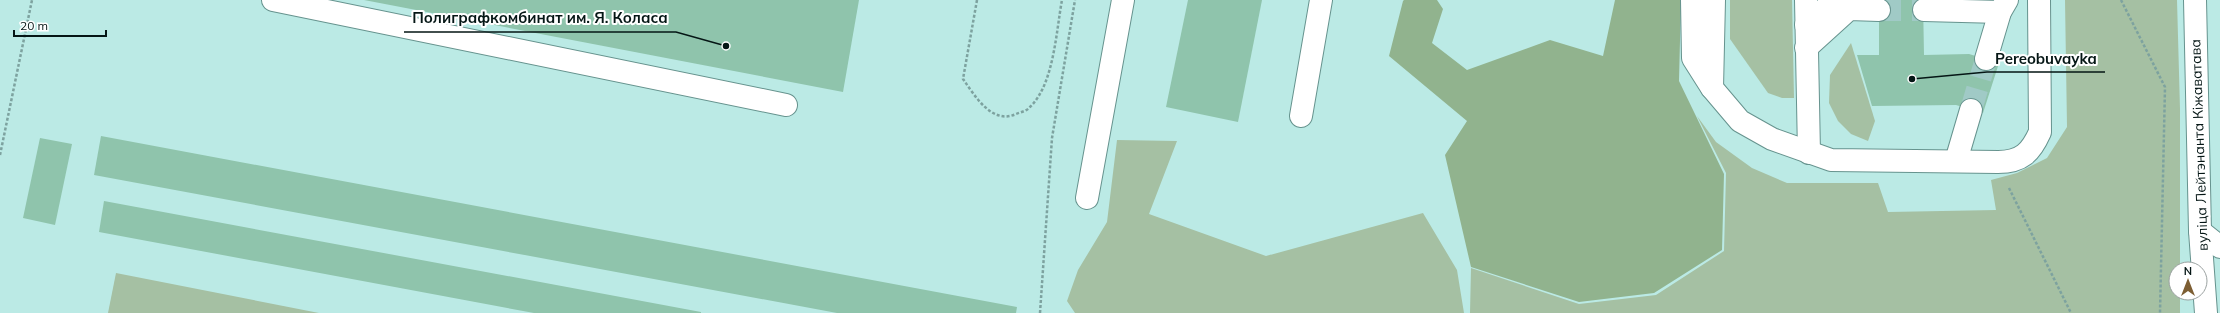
<svg xmlns="http://www.w3.org/2000/svg" width="2220" height="313" viewBox="0 0 2220 313" font-family="Mulish,sans-serif">
<rect width="100%" height="100%" fill="#bbeae5"/>
<g fill="#a5c0a3">
<polygon points="1730,0 1792,0 1794,98 1782,98 1768,93 1730,39"/>
<polygon points="2065,0 2177,0 2180,109 2180,269 2176,269 2176,293 2180,293 2180,313 1470,313 1471,268 1579,304 1656,295 1724,251 1726,173 1697,116 1716,142 1752,168 1787,183 1878,183 1888,212 1996,210 1991,180 2017,173 2047,158 2067,127"/>
<polygon points="1851,43 1875,121 1868,141 1851,134 1838,121 1829,103 1830,75"/>
<polygon points="1117,140 1177,141 1149,214 1266,256 1423,213 1457,270 1464,313 1075,313 1067,301 1078,270 1107,222"/>
<polygon points="116,273 319,313 108,313"/>
</g>
<polygon fill="#91b38e" points="1404,0 1437,0 1443,9 1432,43 1467,70 1550,40 1603,56 1615,0 1681,0 1679,81 1724,174 1722,250 1654,293 1579,302 1471,267 1445,155 1467,121 1389,56 1403,1"/>
<g fill="#8fc4ac">
<polygon points="364,0 859,0 843,92"/>
<polygon points="1188,0 1262,0 1238,122 1166,107"/>
<polygon points="1879,0 1923,0 1924,55 1969,54 1999,63 1983,113 1956,105 1872,106 1857,55 1879,55"/>
<polygon points="101,136 1017,307 1016,313 837,313 94,175"/>
<polygon points="40,138 72,144 55,225 23,218"/>
<polygon points="104,201 701,312 701,313 534,313 99,232"/>
</g>
<g fill="none" stroke-linecap="round" stroke-linejoin="round">
<g stroke="#a0cac6" stroke-width="22" stroke-dasharray="22 11" stroke-linecap="butt">
<polyline points="1879,10 1924,10"/>
<polyline points="1971,110 1986,59"/>
</g>
<defs>
<g id="minor">
<polyline points="273,0 786,105"/>
<path d="M1692 0 1693 58 1712 88 1740 121 1772 139 1831 160 1998 162C2022 162 2031 152 2040 132L2039 0"/>
<polyline points="1806,0 1809,153"/>
<polyline points="1924,10 2000,12"/>
<polyline points="1806,25 1835,0"/>
<polyline points="1806,48 1849,9 1879,10"/>
<polyline points="1986,59 2000,12 2007,0"/>
<polyline points="1712,88 1714,0"/>
<polyline points="1301,116 1321,0"/>
<polyline points="1956,161 1971,110"/>
<polyline points="1087,198 1123,0"/>
</g>
<g id="major">
<polyline points="2195,0 2200,231 2206,313"/>
<polyline points="2200,231 2220,247"/>
</g>
</defs>
<use href="#minor" stroke="#66938e" stroke-width="24"/>
<use href="#major" stroke="#66938e" stroke-width="24"/>
<g stroke="#7da29f" stroke-width="2.5" stroke-dasharray="3 2" stroke-linecap="butt">
<path d="M977 0 963 79C975 96 992 125 1016 114 1021 112 1027 111 1030 107 1054 84 1056 32 1062 0"/>
<polyline points="2121,0 2165,87 2160,313"/>
<polyline points="0,155 32,0"/>
<polyline points="2009,188 2071,313"/>
<polyline points="1040,313 1052,138 1075,0"/>
</g>
<use href="#minor" stroke="#fff" stroke-width="22"/>
<use href="#major" stroke="#fff" stroke-width="22"/>
</g>
<g text-anchor="middle" stroke-width="4" stroke-linejoin="round" paint-order="stroke">
<g font-size="14" fill="#051615" stroke="#fff">
<text transform="translate(2199 145) rotate(-92)" y="5">вуліца Лейтэнанта Кіжаватава</text>
</g>
</g>
<path fill="none" stroke="#051615" stroke-width="1.5" d="M726 46L676 32H404M1912 79L1987 72H2105"/>
<g fill="#051615" stroke="#fff" stroke-width="1.5">
<circle cx="726" cy="46" r="4"/>
<circle cx="1912" cy="79" r="4"/>
</g>
<g font-size="15" text-anchor="middle" font-weight="bold" fill="#051615" stroke="#fff" stroke-width="4" stroke-linejoin="round" paint-order="stroke">
<text x="540" y="23">Полиграфкомбинат им. Я. Коласа</text>
<text x="2046" y="64">Pereobuvayka</text>
</g>
<g transform="translate(2188 281)"><circle r="19" fill="#ffffff" stroke="#9ba2a1"/>
<path d="M0-3L7 15L0 10L-7 15Z" fill="#7d5e33"/>
<text y="-6" font-size="11" font-weight="bold" text-anchor="middle" fill="#051615">N</text>
</g>
<path d="M14 30v6h92v-6" fill="none" stroke="#051615" stroke-width="2"/>
<text x="20" y="30" font-size="12" fill="#051615" stroke="#ffffff" stroke-width="3" paint-order="stroke">20 m</text>
</svg>
